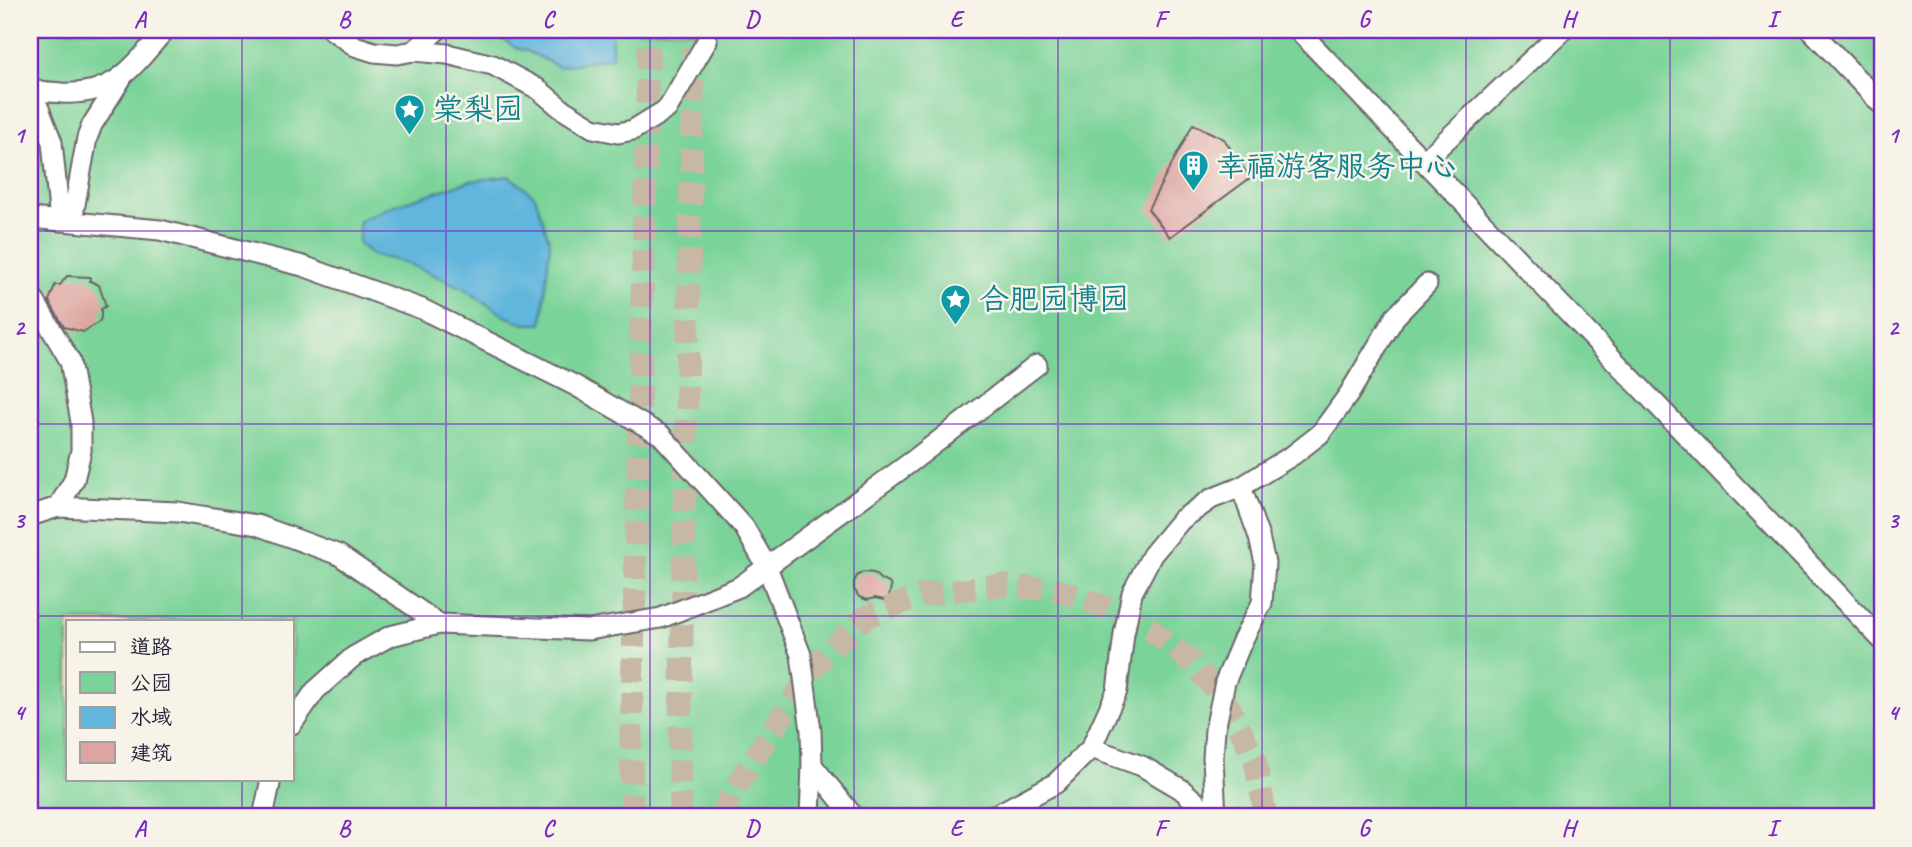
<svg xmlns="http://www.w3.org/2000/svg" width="1912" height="847" viewBox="0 0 1912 847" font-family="Caveat,'LXGW WenKai TC',sans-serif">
<rect width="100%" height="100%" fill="#f7f3e8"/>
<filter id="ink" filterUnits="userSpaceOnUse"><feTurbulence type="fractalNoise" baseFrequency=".0143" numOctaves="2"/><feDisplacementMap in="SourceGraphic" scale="14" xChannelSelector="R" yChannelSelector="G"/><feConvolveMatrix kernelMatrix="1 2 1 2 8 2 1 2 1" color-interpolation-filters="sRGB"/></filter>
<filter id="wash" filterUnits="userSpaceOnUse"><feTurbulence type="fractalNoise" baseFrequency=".00686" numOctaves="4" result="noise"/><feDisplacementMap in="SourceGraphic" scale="28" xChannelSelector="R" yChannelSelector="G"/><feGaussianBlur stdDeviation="1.57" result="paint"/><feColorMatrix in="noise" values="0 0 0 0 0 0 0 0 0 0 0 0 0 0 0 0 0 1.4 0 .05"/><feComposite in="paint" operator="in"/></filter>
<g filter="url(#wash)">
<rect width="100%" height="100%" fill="#efdebe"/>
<path fill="#7ad399" stroke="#4e7a6a" stroke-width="2" fill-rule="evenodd" d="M30 30H1882V817H30ZM68 621H292V779H68Z"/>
<g fill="#60b6dd" stroke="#416c8c" stroke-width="2">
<polygon points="478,30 612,30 612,57 559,67 527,51 516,48 497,36 476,33"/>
<polygon points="509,176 535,196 550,243 542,324 525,324 505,316 463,288 404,262 372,255 359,243 359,221 392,206 470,181"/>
<path d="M30 374C38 397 40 433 30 456Z"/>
</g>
<g id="blocks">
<g fill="#dea4a0">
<polygon points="1193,124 1224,139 1250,178 1170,237 1148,209"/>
<polygon points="67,276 90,277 90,281 99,285 106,306 101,309 101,318 99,322 83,332 64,327 49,301 55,285 60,285"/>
<polygon points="863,572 874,573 880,579 889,583 891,587 889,597 884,600 875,598 867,600 859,597 854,589 854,582 857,576"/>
</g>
</g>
</g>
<g filter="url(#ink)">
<use href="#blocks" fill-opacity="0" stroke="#6a6469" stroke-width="2"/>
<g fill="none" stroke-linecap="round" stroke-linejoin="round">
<g stroke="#c6b8a4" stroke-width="23" stroke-dasharray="23 11" stroke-linecap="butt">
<polyline points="632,817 631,737 649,30"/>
<polyline points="681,817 680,738 694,30"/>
<polyline points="721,817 731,794 817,663 867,616 922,595 1002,585 1061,591 1106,607 1150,629 1193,663 1229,707 1255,760 1266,817"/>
</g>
<defs>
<g id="minor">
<polyline points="332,30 355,46 374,52 397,54 414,51 447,54 493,65 538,89 562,109 593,128 618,133 633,130 667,109 707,41"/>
<polyline points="1298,30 1882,640"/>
<polyline points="1811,30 1882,105"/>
<polyline points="414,51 437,30"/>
<path d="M30 89C40 92 52 92 62 93 116 96 133 66 165 30"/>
<polyline points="32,91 52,142 60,221"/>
<polyline points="1424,161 1563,30"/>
<polyline points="30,218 160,230 303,266 422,309 576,386 661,435 744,527 767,567 801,655 811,731 812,765 810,817"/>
<polyline points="72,221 87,138 92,125 121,79"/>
<polyline points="30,293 70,361 81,422 81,451 74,480 58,507"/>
<polyline points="30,516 58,507 178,512 257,525 339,555 439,624"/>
<polyline points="292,724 315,691 353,657 390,636 439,624 589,630 661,618 739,587 911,462 1037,365"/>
<polyline points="1091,748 1142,766 1181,789 1213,817"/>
<polyline points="812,765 854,817"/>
<polyline points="263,817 271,779"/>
<polyline points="982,817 998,814 1056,783 1091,748 1117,691 1124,634 1132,593 1152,555 1181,520 1211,499 1241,487 1293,455 1320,434 1349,394 1395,317 1427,284"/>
<polyline points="1216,817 1213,758 1215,730 1225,682 1243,639 1262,603 1265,563 1259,537 1241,487"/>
</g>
</defs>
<use href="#minor" stroke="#6a6469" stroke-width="23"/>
<use href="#minor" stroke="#fff" stroke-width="19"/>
</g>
</g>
<path fill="none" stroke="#7b2cbf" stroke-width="2" stroke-opacity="0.55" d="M242 30V621M446 30V817M650 30V817M854 30V817M1058 30V817M1262 30V817M1466 30V817M1670 30V817M30 231H1882M30 424H1882M30 616H1882M242 779V817"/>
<defs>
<symbol id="sight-pin" viewBox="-11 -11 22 30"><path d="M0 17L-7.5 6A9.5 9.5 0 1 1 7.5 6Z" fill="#0f9aa8" stroke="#f7f3e8"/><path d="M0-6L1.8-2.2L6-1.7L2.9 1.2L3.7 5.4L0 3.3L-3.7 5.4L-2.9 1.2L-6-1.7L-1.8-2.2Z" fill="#fff"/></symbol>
<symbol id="building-pin" viewBox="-11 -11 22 30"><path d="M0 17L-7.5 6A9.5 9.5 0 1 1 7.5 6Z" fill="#0f9aa8" stroke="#f7f3e8"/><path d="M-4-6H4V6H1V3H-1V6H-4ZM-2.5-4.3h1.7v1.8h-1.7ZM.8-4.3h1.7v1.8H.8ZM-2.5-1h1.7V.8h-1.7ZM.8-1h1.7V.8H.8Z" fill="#fff"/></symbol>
</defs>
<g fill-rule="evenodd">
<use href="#sight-pin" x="392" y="92" width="35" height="47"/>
<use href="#building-pin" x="1176" y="148" width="35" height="47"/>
<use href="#sight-pin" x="938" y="282" width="35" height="47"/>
</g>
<g text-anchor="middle" stroke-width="5" stroke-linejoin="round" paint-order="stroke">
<g font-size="30" fill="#0d838f" stroke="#f7f3e8" text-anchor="start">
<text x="433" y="119">棠梨园</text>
<text x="1216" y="176">幸福游客服务中心</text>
<text x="979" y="309">合肥园博园</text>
</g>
</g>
<rect width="1912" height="847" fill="none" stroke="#f7f3e8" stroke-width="77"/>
<rect x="66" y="620" width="228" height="161" fill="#f7f3e8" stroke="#a29fa3" stroke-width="2"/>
<rect x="80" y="642" width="35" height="10" fill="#ffffff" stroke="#a29fa3" stroke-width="2"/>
<text x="130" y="654" font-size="21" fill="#22223b">道路</text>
<rect x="80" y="672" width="35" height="21" fill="#7ad399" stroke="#a29fa3" stroke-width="2"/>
<text x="130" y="690" font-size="21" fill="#22223b">公园</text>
<rect x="80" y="707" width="35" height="21" fill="#60b6dd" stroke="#a29fa3" stroke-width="2"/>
<text x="130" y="724" font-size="21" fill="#22223b">水域</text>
<rect x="80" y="742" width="35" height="21" fill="#dea4a0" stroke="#a29fa3" stroke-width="2"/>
<text x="130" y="760" font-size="21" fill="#22223b">建筑</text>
<rect x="38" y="38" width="1836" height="770" fill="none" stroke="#7b2cbf" stroke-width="2.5"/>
<g font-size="23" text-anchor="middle" font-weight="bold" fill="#7b2cbf">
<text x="140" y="27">A</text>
<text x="344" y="27">B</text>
<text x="548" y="27">C</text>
<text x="752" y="27">D</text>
<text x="956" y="27">E</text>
<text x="1160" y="27">F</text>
<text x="1364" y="27">G</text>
<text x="1568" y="27">H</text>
<text x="1772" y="27">I</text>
<text x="19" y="143">1</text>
<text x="1893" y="143">1</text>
<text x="19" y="335">2</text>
<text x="1893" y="335">2</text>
<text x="19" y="528">3</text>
<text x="1893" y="528">3</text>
<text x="19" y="720">4</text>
<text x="1893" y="720">4</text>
<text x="140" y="836">A</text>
<text x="344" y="836">B</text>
<text x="548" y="836">C</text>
<text x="752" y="836">D</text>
<text x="956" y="836">E</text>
<text x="1160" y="836">F</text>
<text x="1364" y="836">G</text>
<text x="1568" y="836">H</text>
<text x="1772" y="836">I</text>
</g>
</svg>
